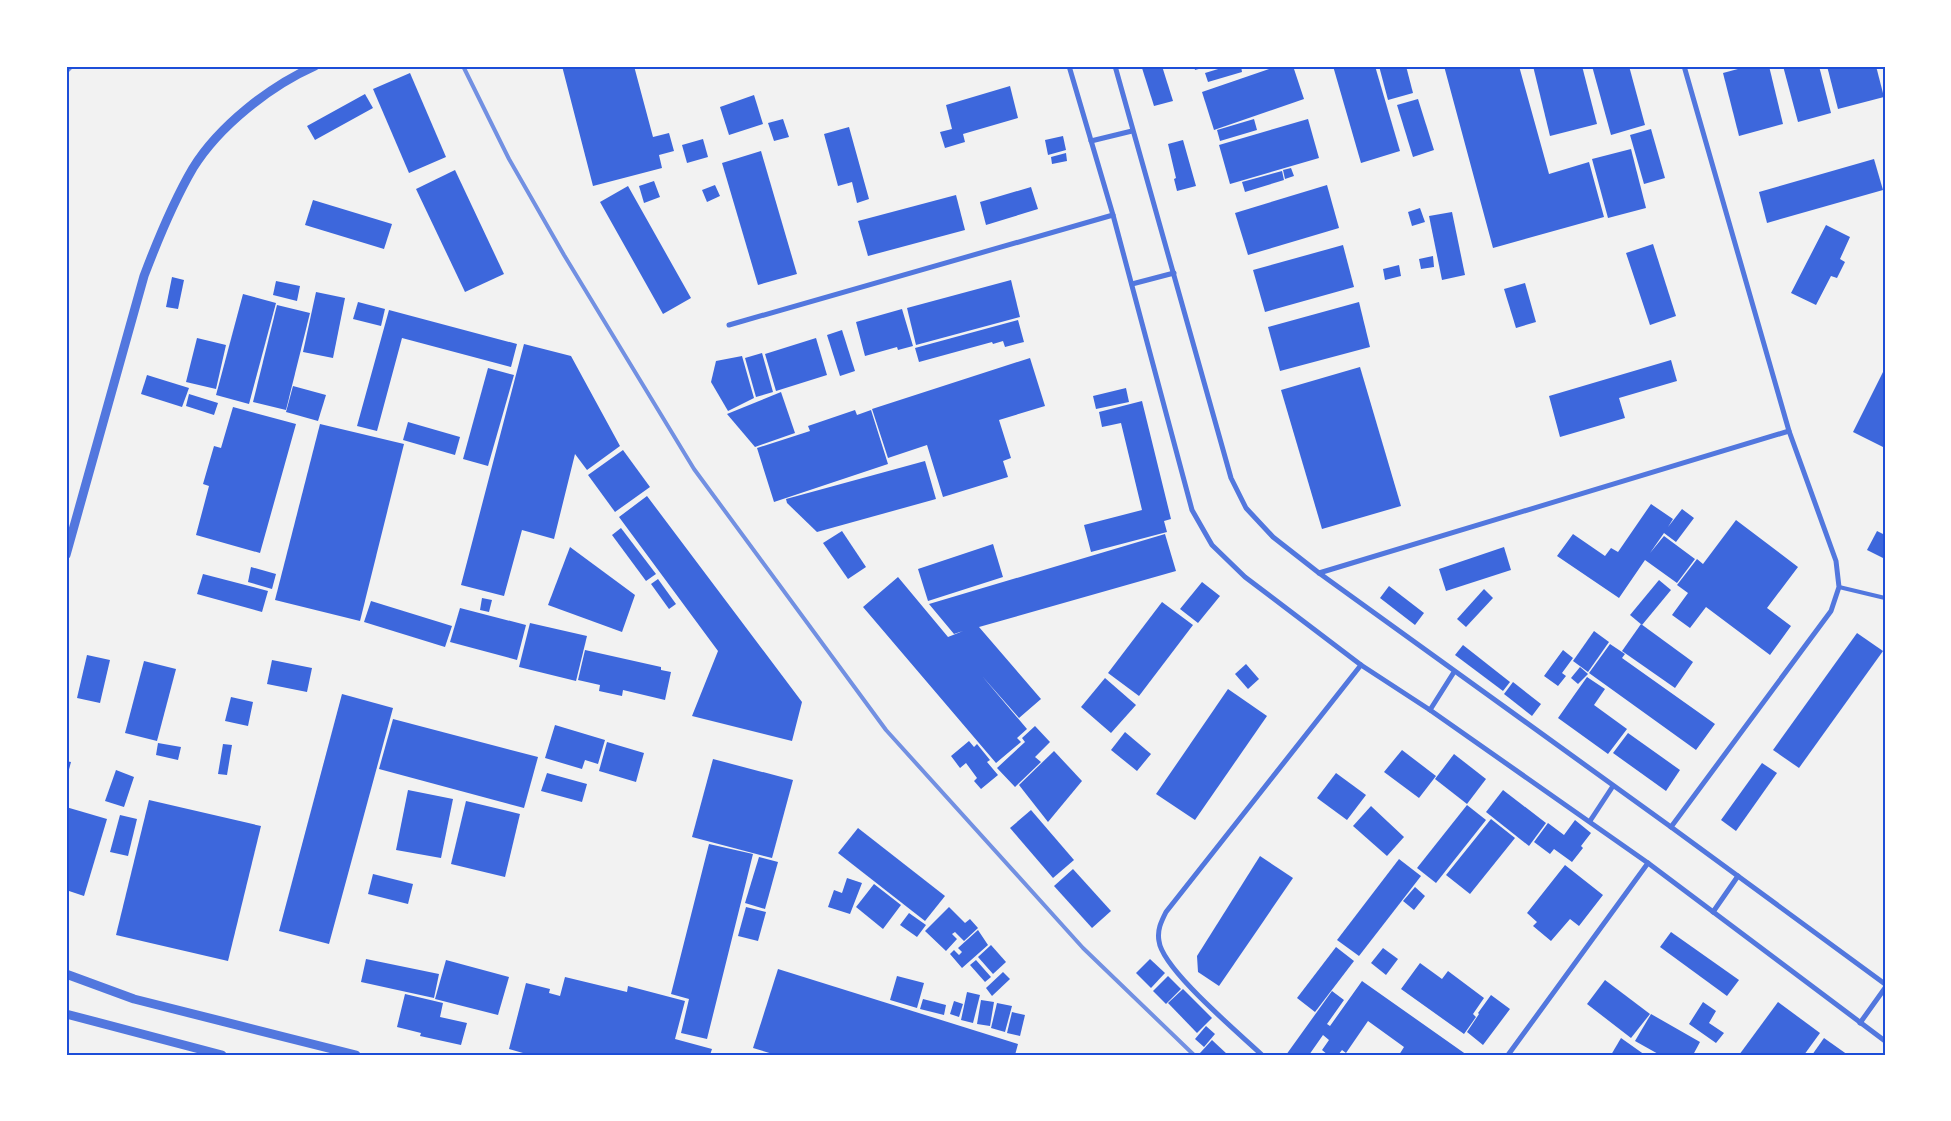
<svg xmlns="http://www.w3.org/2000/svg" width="1951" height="1121" viewBox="0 0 1951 1121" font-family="'DM Sans',sans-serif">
<rect width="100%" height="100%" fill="#f2f2f2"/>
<g fill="#3d67dc">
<polygon points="562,66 634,66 653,137 669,133 674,151 659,155 662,168 593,186"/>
<polygon points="1149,66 1162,66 1173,101 1154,106 1142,68"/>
<polygon points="1194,66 1206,66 1206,67 1195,70"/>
<polygon points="1228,66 1241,66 1242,72 1208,82 1205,73"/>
<polygon points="1278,66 1293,66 1304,99 1214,130 1202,92"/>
<polygon points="1333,66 1375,66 1400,151 1361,163"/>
<polygon points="1379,66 1406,66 1413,93 1388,100"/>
<polygon points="1444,66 1519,66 1549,174 1589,162 1604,217 1493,248"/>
<polygon points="1533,66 1582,66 1597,124 1550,136"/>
<polygon points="1592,66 1629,66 1645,125 1611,135"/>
<polygon points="1749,66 1769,66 1783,124 1739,136 1723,73"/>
<polygon points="1783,66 1819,66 1831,113 1798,122"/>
<polygon points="1827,66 1876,66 1884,97 1838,109"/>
<polygon points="410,73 446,157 409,173 373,89"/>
<polygon points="1010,86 1018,118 963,134 965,142 945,148 940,132 952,129 946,105"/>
<polygon points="365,94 373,108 315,140 307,126"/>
<polygon points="754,95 763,124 729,135 720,107"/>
<polygon points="1418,99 1434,150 1413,157 1397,105"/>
<polygon points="783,119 789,137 774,141 768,123"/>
<polygon points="1254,119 1257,130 1220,141 1217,130"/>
<polygon points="1308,119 1319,158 1230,184 1219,145"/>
<polygon points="849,127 869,199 857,203 852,182 838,186 824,134"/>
<polygon points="1651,129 1665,178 1644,184 1630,135"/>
<polygon points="1063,136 1066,150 1048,155 1045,140"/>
<polygon points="703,139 708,157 687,163 682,145"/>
<polygon points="1183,140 1196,186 1177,191 1174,179 1176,178 1168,144"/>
<polygon points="1631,149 1646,208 1608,218 1592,159"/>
<polygon points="761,151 797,274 758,285 722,163"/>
<polygon points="1066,153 1067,161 1052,164 1051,157"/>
<polygon points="1874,159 1883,190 1767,223 1759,192"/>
<polygon points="1291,168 1294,176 1285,179 1283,170"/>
<polygon points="455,170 504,274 465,292 416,189"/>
<polygon points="1282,171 1284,180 1245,192 1242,182"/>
<polygon points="654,181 660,197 644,203 639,186"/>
<polygon points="715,185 720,196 707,202 702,190"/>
<polygon points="1327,185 1339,228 1248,255 1235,213"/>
<polygon points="628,186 691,298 663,314 600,202"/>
<polygon points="1031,187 1038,209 986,225 980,202"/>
<polygon points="956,195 965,230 868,256 858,221"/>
<polygon points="313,200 392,224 384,249 305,225"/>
<polygon points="1420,208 1425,222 1412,226 1408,212"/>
<polygon points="1452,212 1465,275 1442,280 1429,216"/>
<polygon points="1826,225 1850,237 1840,259 1845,262 1837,278 1831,276 1816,305 1791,293"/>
<polygon points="1653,244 1676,316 1650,325 1626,253"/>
<polygon points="1343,245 1354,287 1265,312 1253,270"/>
<polygon points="1433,256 1434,267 1421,269 1419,259"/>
<polygon points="1399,265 1401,276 1385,280 1383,269"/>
<polygon points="172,277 184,280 178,309 166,307"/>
<polygon points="1011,280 1020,317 916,345 907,308"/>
<polygon points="276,281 300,286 297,301 273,295"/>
<polygon points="1525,283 1536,322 1516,328 1504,289"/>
<polygon points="316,292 345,298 333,358 303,352"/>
<polygon points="243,294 276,303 249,404 216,395"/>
<polygon points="358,302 385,309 381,326 353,319"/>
<polygon points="1359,302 1370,347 1280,371 1268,327"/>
<polygon points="277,305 310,313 286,410 253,402"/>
<polygon points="902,309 913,346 898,350 897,347 865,356 856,322"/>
<polygon points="389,310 517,344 511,367 402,338 377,431 357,426"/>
<polygon points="1018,320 1024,342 1005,347 1003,341 993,344 992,342 919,362 915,348"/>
<polygon points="842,330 855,371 840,376 827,335"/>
<polygon points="197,338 226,345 216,389 186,382"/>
<polygon points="816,338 827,375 776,391 765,354"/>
<polygon points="524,344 571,356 620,446 587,470 575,454 554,539 522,530 504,596 461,585"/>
<polygon points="762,353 773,392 756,397 745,358"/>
<polygon points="742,356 754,398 728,411 711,382 716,361"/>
<polygon points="1030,358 1045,406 999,420 1011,458 1003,461 1008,477 943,497 927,445 888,458 872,409"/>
<polygon points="1671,360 1677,381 1619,398 1625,418 1560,437 1549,396"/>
<polygon points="1360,367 1401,506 1322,529 1281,390"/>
<polygon points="488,368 514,375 488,466 463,459"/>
<polygon points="1885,368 1885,448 1853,432"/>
<polygon points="147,375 189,388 182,407 141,394"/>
<polygon points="293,386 326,395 318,421 286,412"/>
<polygon points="1126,388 1129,402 1096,409 1093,396"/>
<polygon points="781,392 795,433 755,447 727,414"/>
<polygon points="189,394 218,403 214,415 186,406"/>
<polygon points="1142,401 1171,519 1164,521 1167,532 1091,552 1084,525 1142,510 1121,423 1102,427 1099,412"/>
<polygon points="233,407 296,424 260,553 196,535 209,486 203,484 214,446 221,448"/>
<polygon points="855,410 857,415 871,410 888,464 774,502 757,448 810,431 808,426"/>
<polygon points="408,422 460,437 455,455 403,440"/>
<polygon points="320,424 404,444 360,621 275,600"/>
<polygon points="623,450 650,487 615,512 588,475"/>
<polygon points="925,461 936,499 817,532 787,503 786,499"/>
<polygon points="647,496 802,702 792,741 692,716 718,651 619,517"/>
<polygon points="1651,504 1673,519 1668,527 1682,509 1694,518 1676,542 1664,533 1650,553 1664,536 1695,559 1677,583 1645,560 1619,598 1557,556 1573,534 1605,556 1611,548 1618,552"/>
<polygon points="1736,520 1798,567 1767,608 1791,626 1770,655 1706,607 1690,628 1672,615 1688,593 1677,585 1697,559 1703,564"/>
<polygon points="621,528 656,574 646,581 612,535"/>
<polygon points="842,531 866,567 848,579 823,543"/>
<polygon points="1877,531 1885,535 1885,559 1867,550"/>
<polygon points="1165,534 1176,571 979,627 1041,699 1019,718 982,676 1027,729 1017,738 1021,742 996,763 863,607 898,577 948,637 963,631 954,634 929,604"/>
<polygon points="993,544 1003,577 928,601 918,569"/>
<polygon points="570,547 635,595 622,632 548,605"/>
<polygon points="1504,547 1511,570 1446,591 1439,569"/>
<polygon points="251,567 276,574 272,589 248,582"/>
<polygon points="203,574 268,591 262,612 197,594"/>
<polygon points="658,579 676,604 669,609 651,584"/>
<polygon points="1659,580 1671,590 1642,625 1630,615"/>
<polygon points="1202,582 1220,596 1198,623 1180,609"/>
<polygon points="1389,586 1424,613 1415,625 1380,598"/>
<polygon points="1484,589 1493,598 1466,627 1457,619"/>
<polygon points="482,598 492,600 489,612 480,610"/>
<polygon points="371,601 452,626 445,647 364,622"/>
<polygon points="1162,602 1193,625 1139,696 1108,673"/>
<polygon points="460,608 526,625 517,660 450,642"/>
<polygon points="530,623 587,636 576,681 519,667"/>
<polygon points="1641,624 1693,662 1675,688 1622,651"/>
<polygon points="1594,631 1609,642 1588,672 1573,661"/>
<polygon points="1857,633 1883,651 1799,768 1773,750"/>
<polygon points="1610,644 1625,654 1622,658 1715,724 1696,750 1589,673"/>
<polygon points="1463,645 1510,682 1503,691 1455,655"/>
<polygon points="585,650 661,667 661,670 671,672 665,700 623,690 622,696 599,691 600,685 578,680"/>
<polygon points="1563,650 1573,658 1562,673 1566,676 1558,686 1544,676"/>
<polygon points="87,655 110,660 100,703 77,698"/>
<polygon points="272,660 312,668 307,692 267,684"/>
<polygon points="144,661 176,669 157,741 125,733"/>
<polygon points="1246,664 1259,679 1248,689 1235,674"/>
<polygon points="1580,667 1588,674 1578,684 1571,678"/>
<polygon points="1587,677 1605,689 1594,705 1627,729 1608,754 1558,718"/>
<polygon points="1105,678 1136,705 1111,733 1081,707"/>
<polygon points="1513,682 1541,704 1532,716 1504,694"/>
<polygon points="1228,689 1267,716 1195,820 1156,794"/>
<polygon points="342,694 393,708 329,944 279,931"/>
<polygon points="231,697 253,702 248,726 225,721"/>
<polygon points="393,719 538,757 524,808 379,769"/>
<polygon points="555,725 605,740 598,764 585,760 582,769 545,758"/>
<polygon points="1035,726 1050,742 1035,757 1041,762 1015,787 997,768 1025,742 1022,738"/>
<polygon points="1125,732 1151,754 1137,771 1111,750"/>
<polygon points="1628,733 1680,770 1666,791 1613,753"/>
<polygon points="969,741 974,747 977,744 990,760 987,762 998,775 981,789 974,781 977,778 966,763 960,768 951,756"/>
<polygon points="607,742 644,753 636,782 599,771"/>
<polygon points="158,743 181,747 178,760 156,755"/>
<polygon points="223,744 232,745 227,775 218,774"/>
<polygon points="1402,750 1436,776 1419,798 1384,772"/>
<polygon points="1054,751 1082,781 1048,822 1019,785"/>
<polygon points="1454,754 1486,779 1467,804 1435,779"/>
<polygon points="713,759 793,780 772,858 692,837"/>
<polygon points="66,761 71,762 67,777 66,776"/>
<polygon points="1762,763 1777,773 1736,831 1721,820"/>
<polygon points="116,770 134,777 124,807 105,801"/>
<polygon points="547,773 587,784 582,802 541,791"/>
<polygon points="1336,773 1366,795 1347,820 1317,798"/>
<polygon points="408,790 453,799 441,858 396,850"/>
<polygon points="1503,790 1546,823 1529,846 1486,812"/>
<polygon points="149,800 261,826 228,961 116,935"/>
<polygon points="466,801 520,814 505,877 451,864"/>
<polygon points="1467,805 1486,820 1436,883 1417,868"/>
<polygon points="1371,806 1404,837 1387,856 1353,826"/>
<polygon points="66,807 107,819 84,896 66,890"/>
<polygon points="1031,810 1074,860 1053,878 1010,828"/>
<polygon points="120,815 137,819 128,856 110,852"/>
<polygon points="1491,819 1515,838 1470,894 1446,875"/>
<polygon points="1575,820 1591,833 1581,846 1583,848 1572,862 1554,849 1550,854 1534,842 1548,823 1564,835"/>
<polygon points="858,828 945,896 925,921 838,853"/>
<polygon points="709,844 753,854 707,1039 681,1033 689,999 671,994"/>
<polygon points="1260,856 1293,878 1219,986 1198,972 1197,956"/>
<polygon points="759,857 778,862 765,909 745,903"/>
<polygon points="1399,859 1421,876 1359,956 1337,940"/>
<polygon points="1565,865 1603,895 1579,926 1570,919 1551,941 1533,926 1537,922 1527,913"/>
<polygon points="1073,869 1111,911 1092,928 1054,886"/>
<polygon points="373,874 413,884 408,904 368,894"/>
<polygon points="847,878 862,883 850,914 828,907 834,890 842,893"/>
<polygon points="874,884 901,905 883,929 856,907"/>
<polygon points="1415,887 1425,896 1414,910 1403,901"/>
<polygon points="746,907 766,912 758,941 738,936"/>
<polygon points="949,907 965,923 970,919 978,928 964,941 955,932 952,934 957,939 946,951 925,931"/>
<polygon points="909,913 926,925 917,937 900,925"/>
<polygon points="978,930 988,945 962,968 950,954 954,950 959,955 962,952 958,948"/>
<polygon points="1671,932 1739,980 1727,996 1660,947"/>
<polygon points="991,945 1006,962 993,974 978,957"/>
<polygon points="1336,947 1354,961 1315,1012 1297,998"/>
<polygon points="1383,948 1398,959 1386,975 1371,963"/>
<polygon points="366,959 439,974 434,998 361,982"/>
<polygon points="1150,959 1165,973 1151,988 1136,973"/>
<polygon points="446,960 509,977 498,1015 435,999"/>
<polygon points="976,960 991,977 985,982 970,965"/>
<polygon points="1420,963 1442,979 1448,971 1484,998 1473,1014 1476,1017 1464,1034 1401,989"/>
<polygon points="778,969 1018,1044 1015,1055 776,1055 753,1048"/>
<polygon points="1003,972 1010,979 992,996 986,988"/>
<polygon points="897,976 924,983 917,1008 890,1000"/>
<polygon points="1168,976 1181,989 1166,1004 1153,991"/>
<polygon points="565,977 627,992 628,986 685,1001 675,1039 712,1049 710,1055 530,1055 509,1049 526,983 550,989 549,993 560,996"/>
<polygon points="1605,980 1650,1014 1631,1038 1587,1004"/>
<polygon points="1362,981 1467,1055 1399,1055 1404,1047 1368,1021 1346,1053 1342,1050 1338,1055 1328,1055 1322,1050 1329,1040 1323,1035 1309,1055 1286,1055 1332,991 1344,1000 1327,1024 1330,1026"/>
<polygon points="1183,989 1212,1018 1197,1033 1168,1003"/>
<polygon points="967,992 980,995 973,1023 961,1020"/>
<polygon points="405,994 443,1003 440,1017 467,1023 461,1045 420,1036 421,1033 397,1027"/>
<polygon points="1491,995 1510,1009 1483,1045 1467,1032 1479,1014 1478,1013"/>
<polygon points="923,999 946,1005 944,1015 920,1009"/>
<polygon points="981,1000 994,1002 990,1026 977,1024"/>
<polygon points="954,1001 963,1004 959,1017 950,1014"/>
<polygon points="1703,1002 1716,1011 1709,1023 1724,1033 1716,1043 1689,1024"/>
<polygon points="1778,1002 1820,1033 1804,1055 1739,1055"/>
<polygon points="997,1003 1012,1006 1005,1032 991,1028"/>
<polygon points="1012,1012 1025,1015 1020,1036 1007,1033"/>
<polygon points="1651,1014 1700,1042 1693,1055 1660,1055 1635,1041"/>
<polygon points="1206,1026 1215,1034 1204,1047 1195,1039"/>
<polygon points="1621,1038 1645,1055 1611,1055"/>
<polygon points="1824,1038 1848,1055 1812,1055"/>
<polygon points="1212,1040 1228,1055 1201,1055 1200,1053"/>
</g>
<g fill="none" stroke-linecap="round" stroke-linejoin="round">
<polyline stroke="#5277de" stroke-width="4" points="1839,587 1885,598"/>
<g stroke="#5277de" stroke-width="5">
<polyline points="1069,66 1113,215 1192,510 1212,545 1245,577 1361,665 1430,710 1648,863 1885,1041"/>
<polyline points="1115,66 1231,478 1246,508 1273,537 1319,573 1671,827 1885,984"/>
<polyline points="1091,141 1132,131"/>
<polyline points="1132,284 1174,273"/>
<polyline points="729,325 1113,215"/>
<polyline points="1319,573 1789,431"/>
<polyline points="1430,710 1454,672"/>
<polyline points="1590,821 1613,786"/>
<polyline points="1671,827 1831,611 1839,587 1836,561 1789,431 1684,66"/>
<polyline points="1713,912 1738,876"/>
<polyline points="1860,1023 1885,988"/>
<path d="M1262 1055C1240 1034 1162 969 1159 941 1157 930 1161 922 1166 912L1361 665"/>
<polyline points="1508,1055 1648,863"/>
</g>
<g stroke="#5277de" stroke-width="9">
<path d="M66 555 144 276C158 239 173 202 193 168 219 126 270 86 315 66"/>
<polyline points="66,974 134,999 356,1055"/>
<polyline points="66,1014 222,1055"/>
</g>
<g stroke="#7290e2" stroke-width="4">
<polyline points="463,66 509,159 564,255 694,469 886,730 1083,948 1194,1055"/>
<polyline points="66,72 72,66"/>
</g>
</g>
<rect width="1951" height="1121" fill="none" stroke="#ffffff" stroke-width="135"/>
<rect x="68" y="68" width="1816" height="986" fill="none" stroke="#1d4ed8" stroke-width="2"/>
</svg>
